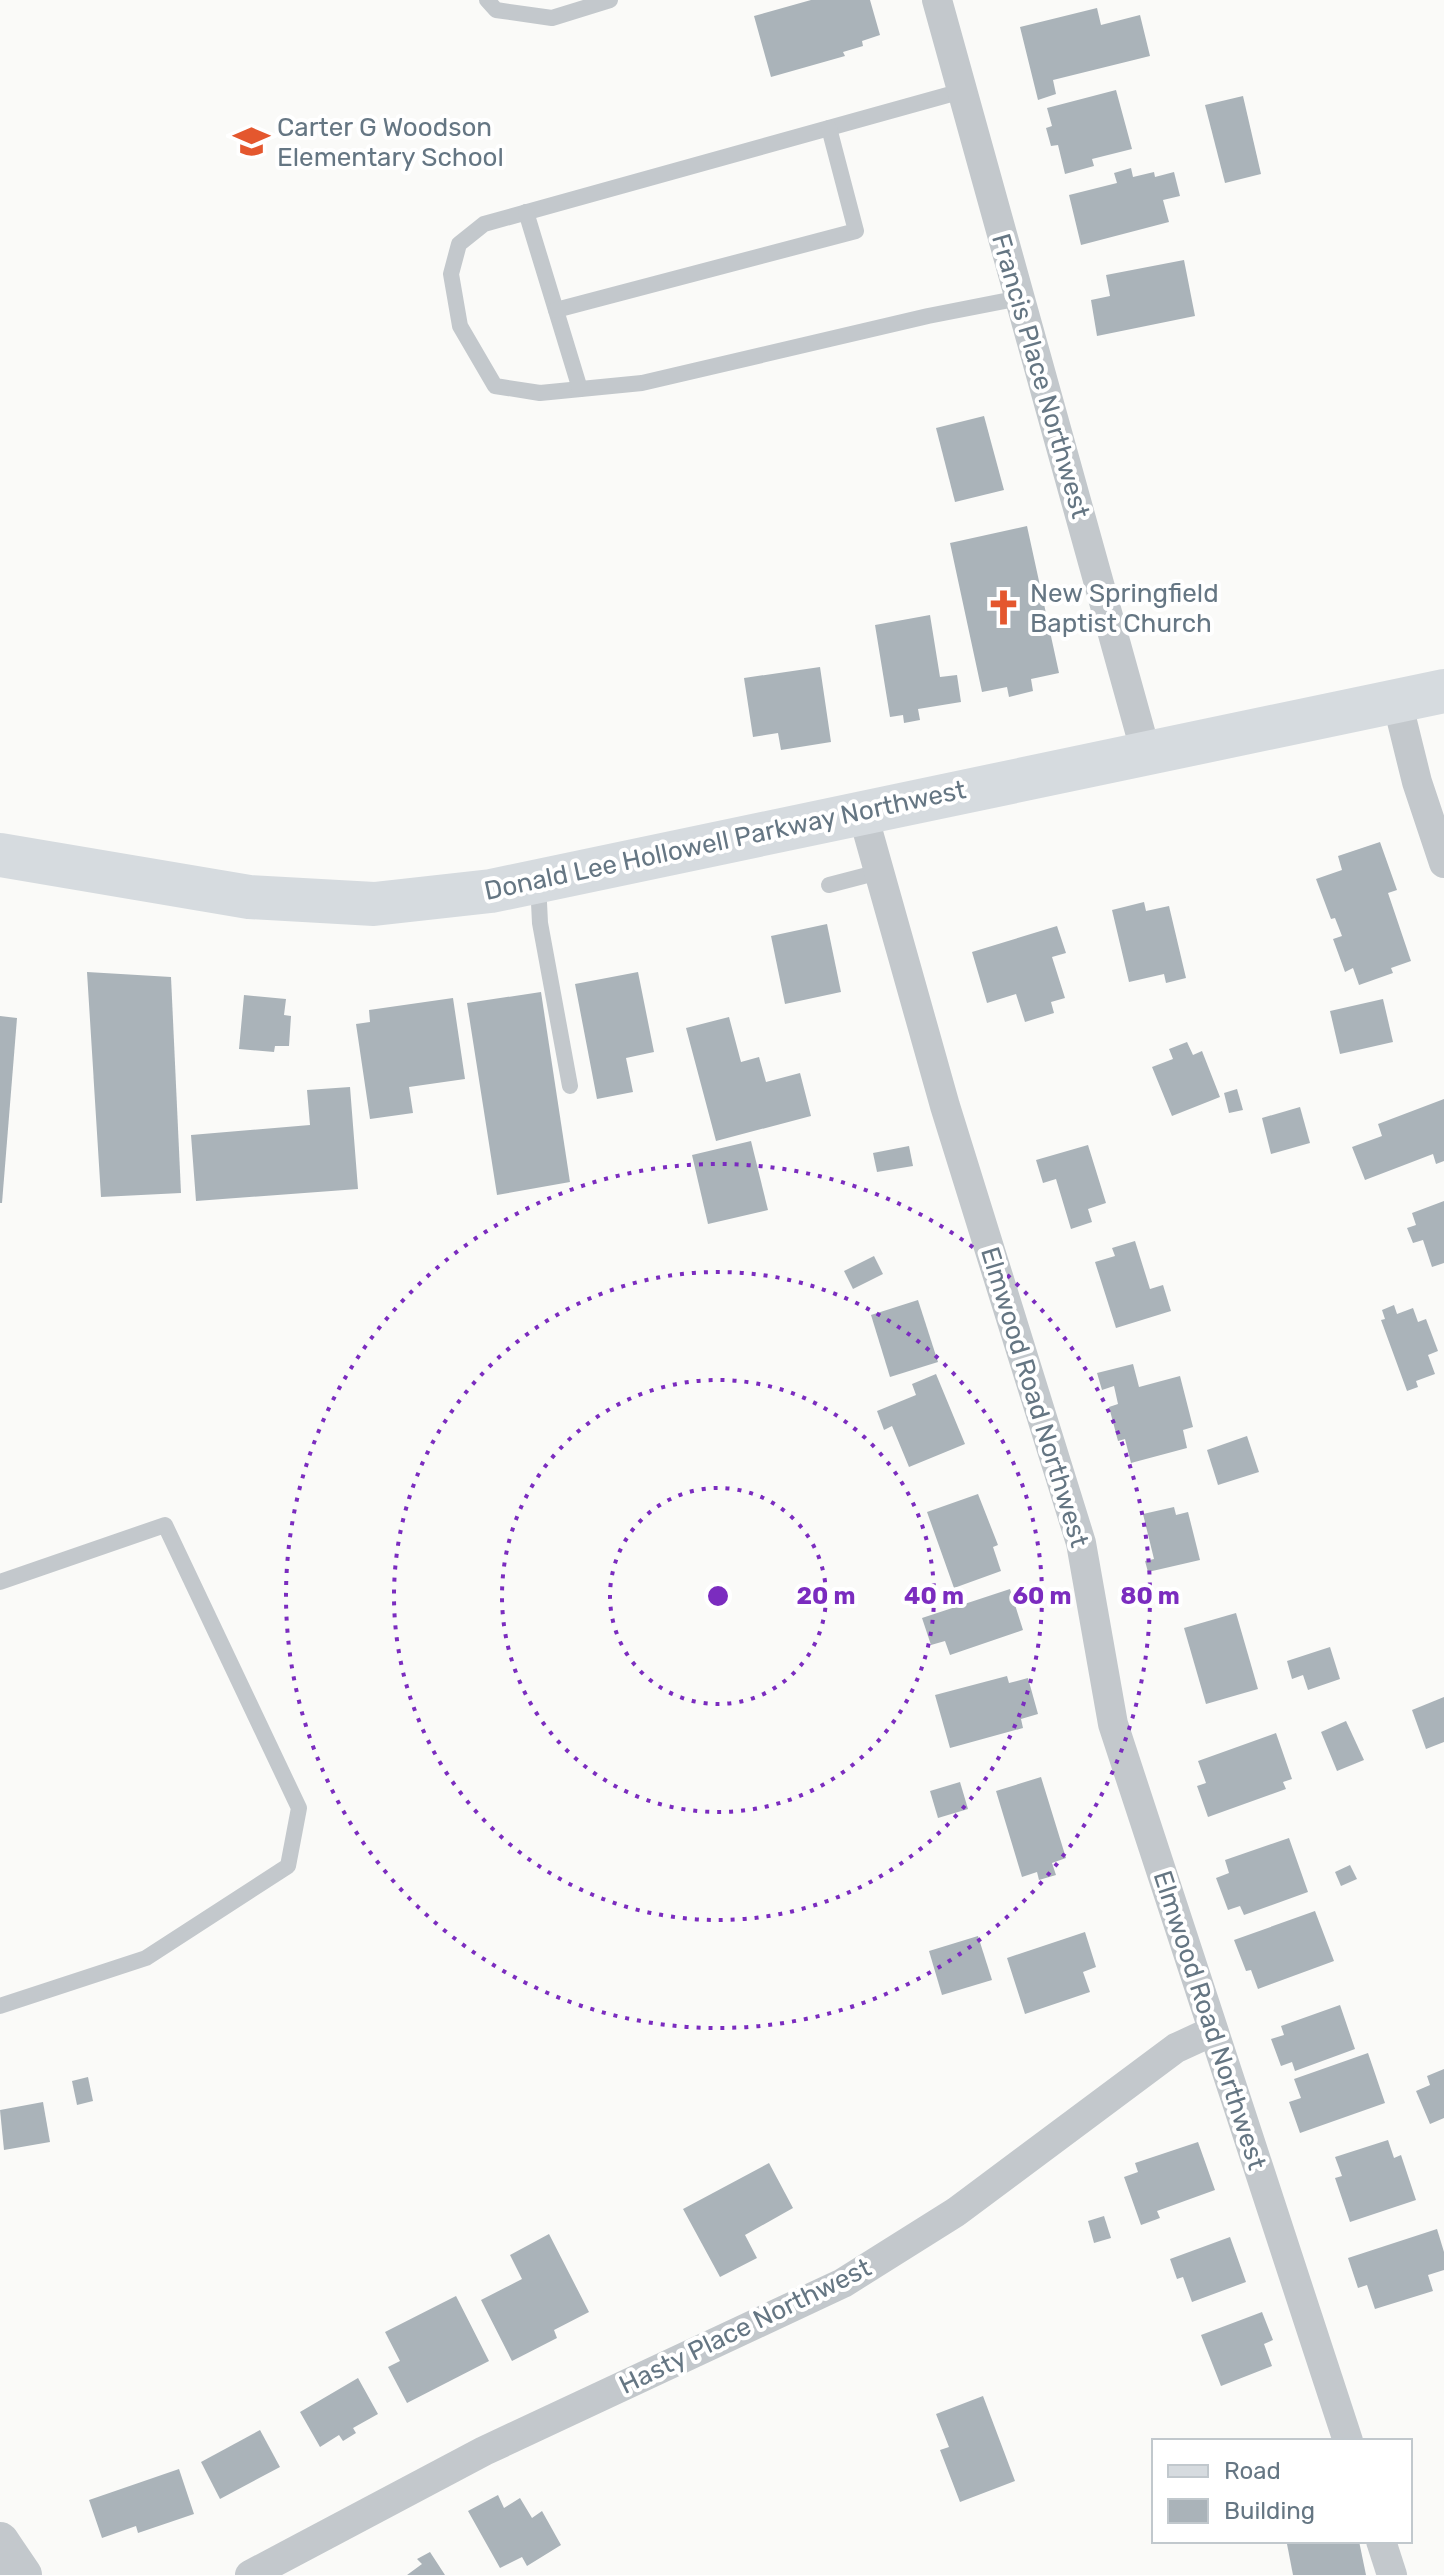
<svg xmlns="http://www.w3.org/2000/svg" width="1444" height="2575" viewBox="0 0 1444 2575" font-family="Rubik,sans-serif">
<rect width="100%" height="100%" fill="#fafaf8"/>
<g fill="#aab3b9">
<polygon points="811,0 870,0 880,35 862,41 863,46 843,52 845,56 771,77 754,16"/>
<polygon points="1097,8 1101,25 1140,15 1150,56 1053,80 1056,94 1038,100 1020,27"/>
<polygon points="1116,90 1132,149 1092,159 1094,166 1065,174 1058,145 1051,146 1046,128 1052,126 1047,108"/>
<polygon points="1243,96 1261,174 1225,183 1205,105"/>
<polygon points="1131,168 1133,177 1154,172 1155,177 1174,172 1180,196 1163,200 1169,222 1081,245 1069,195 1117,183 1114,173"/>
<polygon points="1184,260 1195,316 1097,336 1091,300 1110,296 1106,275"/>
<polygon points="984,416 1004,490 955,502 936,428"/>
<polygon points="1027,526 1059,673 1031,679 1033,691 1009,697 1007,687 982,692 950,543"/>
<polygon points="930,615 940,677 957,675 961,702 918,709 920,720 904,723 903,715 890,717 875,625"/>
<polygon points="820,667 831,742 781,750 778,733 753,737 744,678"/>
<polygon points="1380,842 1397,890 1388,893 1411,961 1391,968 1393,973 1359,985 1353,968 1345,972 1333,939 1342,936 1335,918 1331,919 1316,879 1342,870 1338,856"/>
<polygon points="1144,902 1146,911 1169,906 1186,978 1166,983 1164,974 1129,982 1112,910"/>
<polygon points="827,924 841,992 785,1004 771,936"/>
<polygon points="1057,926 1066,953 1052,957 1065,998 1051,1002 1054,1013 1025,1022 1016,994 987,1003 972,952"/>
<polygon points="87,972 171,977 181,1193 101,1197"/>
<polygon points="638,972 654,1052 626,1058 633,1092 597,1099 575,984"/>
<polygon points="541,992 570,1182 497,1195 467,1003"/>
<polygon points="244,995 286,999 284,1015 291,1016 289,1046 275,1046 274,1052 239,1049"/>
<polygon points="453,998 465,1079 409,1087 413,1113 370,1119 356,1024 370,1022 369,1010"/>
<polygon points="1383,999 1393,1042 1340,1054 1330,1011"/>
<polygon points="0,1016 17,1018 2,1203 0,1203"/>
<polygon points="729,1017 741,1062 759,1057 766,1082 800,1073 811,1116 716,1141 686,1028"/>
<polygon points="1187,1042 1193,1055 1202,1051 1220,1097 1172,1116 1152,1067 1173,1059 1169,1049"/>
<polygon points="350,1087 358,1189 196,1201 191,1135 310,1125 307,1090"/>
<polygon points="1237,1089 1243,1110 1229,1113 1224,1093"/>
<polygon points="1444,1099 1444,1161 1436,1164 1433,1154 1365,1180 1352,1147 1382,1136 1378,1124"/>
<polygon points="1300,1107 1310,1143 1271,1154 1262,1118"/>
<polygon points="751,1141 768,1210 708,1224 692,1155"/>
<polygon points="1088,1145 1106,1203 1088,1209 1092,1222 1071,1229 1056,1179 1043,1183 1036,1160"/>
<polygon points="909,1146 913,1166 877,1172 873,1153"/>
<polygon points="1444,1201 1444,1263 1432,1267 1423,1240 1413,1243 1407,1228 1416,1225 1412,1213"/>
<polygon points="1135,1241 1150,1289 1163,1285 1171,1311 1116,1328 1095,1262 1115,1256 1112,1248"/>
<polygon points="874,1256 883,1274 853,1289 844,1271"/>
<polygon points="918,1300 938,1362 890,1377 871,1315"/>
<polygon points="1394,1305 1397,1314 1413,1308 1418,1322 1426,1319 1438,1351 1428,1355 1435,1374 1416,1381 1418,1387 1407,1391 1381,1320 1385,1319 1382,1310"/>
<polygon points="1133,1364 1139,1387 1180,1376 1193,1427 1183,1430 1187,1448 1131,1463 1125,1439 1118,1441 1109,1407 1118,1404 1114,1386 1102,1390 1097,1373"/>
<polygon points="936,1374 965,1444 909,1467 892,1426 884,1430 877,1411 916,1395 912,1384"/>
<polygon points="1247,1436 1259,1472 1218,1485 1207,1450"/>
<polygon points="978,1494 998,1545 993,1547 1001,1571 954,1588 927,1512"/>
<polygon points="1174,1507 1176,1515 1188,1512 1200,1560 1148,1572 1145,1561 1154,1559 1143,1514"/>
<polygon points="1010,1589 1023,1630 950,1655 945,1641 931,1645 922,1618"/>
<polygon points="1236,1613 1258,1689 1206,1704 1184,1628"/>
<polygon points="1330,1647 1340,1679 1308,1690 1303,1675 1292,1679 1287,1661"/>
<polygon points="1007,1676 1009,1683 1028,1678 1038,1714 1021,1719 1023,1728 950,1748 935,1695"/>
<polygon points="1444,1697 1444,1742 1426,1749 1412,1710"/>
<polygon points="1346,1721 1364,1760 1337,1771 1321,1732"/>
<polygon points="1276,1733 1292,1779 1283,1782 1286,1789 1208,1817 1197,1786 1206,1783 1198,1761"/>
<polygon points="1041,1777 1066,1858 1052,1863 1056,1875 1039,1880 1037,1872 1022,1877 996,1791"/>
<polygon points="960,1782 968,1809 938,1818 930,1791"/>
<polygon points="1289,1838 1308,1892 1244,1915 1240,1906 1228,1910 1216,1878 1229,1873 1225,1860"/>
<polygon points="1350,1865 1357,1879 1341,1886 1335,1872"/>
<polygon points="1315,1911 1334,1961 1258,1989 1251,1970 1246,1971 1234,1940"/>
<polygon points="1085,1932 1096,1967 1083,1972 1090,1992 1025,2014 1007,1958"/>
<polygon points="978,1936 992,1980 942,1995 929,1951"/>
<polygon points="1340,2005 1355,2049 1295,2071 1292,2062 1281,2066 1271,2039 1284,2035 1281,2026"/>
<polygon points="1368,2053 1385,2103 1300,2133 1289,2102 1301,2098 1294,2079"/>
<polygon points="1444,2069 1444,2118 1430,2124 1416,2091 1430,2085 1427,2076"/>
<polygon points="88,2077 93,2101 77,2105 72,2081"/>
<polygon points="43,2102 50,2142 4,2150 0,2110"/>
<polygon points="1388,2140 1394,2158 1401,2155 1416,2200 1350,2222 1335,2178 1342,2176 1335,2157"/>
<polygon points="1198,2142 1215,2190 1157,2211 1160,2218 1141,2225 1124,2177 1138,2172 1135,2163"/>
<polygon points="769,2163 793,2208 745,2235 757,2258 720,2277 683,2209"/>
<polygon points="1104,2216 1111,2238 1094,2243 1088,2221"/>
<polygon points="1437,2229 1444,2252 1444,2270 1428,2275 1433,2291 1375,2309 1367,2285 1358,2288 1348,2258"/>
<polygon points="549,2234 589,2312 554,2330 557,2338 512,2361 481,2300 522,2279 510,2255"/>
<polygon points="1230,2237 1246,2282 1192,2302 1183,2277 1177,2279 1170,2259"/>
<polygon points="456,2296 489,2361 407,2403 388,2367 400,2361 385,2332"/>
<polygon points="1262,2312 1273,2340 1264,2344 1272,2366 1221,2386 1201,2335"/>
<polygon points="358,2378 378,2414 353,2428 356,2433 343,2441 339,2435 320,2447 300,2412"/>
<polygon points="983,2396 1015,2481 960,2502 940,2450 949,2447 936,2414"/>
<polygon points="260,2430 280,2467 220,2499 201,2462"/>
<polygon points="179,2469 194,2514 138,2533 136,2526 102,2538 89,2500"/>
<polygon points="498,2495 504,2508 520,2498 532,2518 542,2511 561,2545 527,2566 522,2557 500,2568 468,2511"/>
<polygon points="1304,2541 1359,2541 1366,2575 1293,2575 1287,2544"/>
<polygon points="430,2552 445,2575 407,2575 422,2564 417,2559"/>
</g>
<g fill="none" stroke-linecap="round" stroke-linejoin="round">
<g stroke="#c3c8cc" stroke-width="16">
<polyline points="487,0 496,10 552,18 610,0"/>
<polyline points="962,91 484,224 459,244 451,274 460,326 495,386 540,393 642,383 928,316 1020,298"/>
<polyline points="526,212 580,389"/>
<polyline points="556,310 856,231 829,128"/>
<polyline points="538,882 540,923 570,1086"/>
<polyline points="829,885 879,872"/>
<polyline points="0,1582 165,1525 299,1808 288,1866 146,1958 0,2006"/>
</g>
<g stroke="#c3c8cc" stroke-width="30">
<polyline points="937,0 1146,753"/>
<polyline points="1397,701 1417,782 1444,863"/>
<polyline points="862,811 945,1106 1081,1543 1113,1724 1348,2441"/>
<polyline points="1381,2541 1392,2575"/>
<polyline points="250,2575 484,2451 843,2283 956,2212 1176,2048 1213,2031"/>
</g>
<polyline stroke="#c3c8cc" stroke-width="38" points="0,2541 23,2575"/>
<polyline stroke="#d6dbdf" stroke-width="44" points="0,855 249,897 374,904 491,891 1444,691"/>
</g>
<g fill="none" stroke="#7b2cbf" stroke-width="4" stroke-dasharray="4 8">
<circle cx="718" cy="1596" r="108"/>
<circle cx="718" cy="1596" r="216"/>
<circle cx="718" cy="1596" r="324"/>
<circle cx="718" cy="1596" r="432"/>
</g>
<defs>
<symbol id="school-bare" viewBox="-9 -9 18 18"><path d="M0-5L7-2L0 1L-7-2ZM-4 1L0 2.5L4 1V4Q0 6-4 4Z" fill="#e4572e" stroke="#fff" stroke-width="2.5" paint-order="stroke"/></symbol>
<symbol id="church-bare" viewBox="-9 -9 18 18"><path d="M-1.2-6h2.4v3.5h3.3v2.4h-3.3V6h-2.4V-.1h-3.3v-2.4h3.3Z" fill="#e4572e" stroke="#fff" stroke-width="2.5" paint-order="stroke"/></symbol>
</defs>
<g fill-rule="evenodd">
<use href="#school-bare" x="226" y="116" width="51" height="51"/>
<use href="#church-bare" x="978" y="582" width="51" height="51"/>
</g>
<g text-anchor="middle" stroke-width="8" stroke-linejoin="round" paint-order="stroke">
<g font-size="26" fill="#657683" stroke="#fff" text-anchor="start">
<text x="277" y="136">Carter G Woodson<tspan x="277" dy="30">Elementary School</tspan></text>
<text x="1030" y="602">New Springfield<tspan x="1030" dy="30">Baptist Church</tspan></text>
</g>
<g font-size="26" fill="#657683" stroke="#fff">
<text transform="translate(1041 376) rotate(74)" y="9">Francis Place Northwest</text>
<text transform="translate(725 840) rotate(-12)" y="9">Donald Lee Hollowell Parkway Northwest</text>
<text transform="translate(1035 1397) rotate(73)" y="9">Elmwood Road Northwest</text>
<text transform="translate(1210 2020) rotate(72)" y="9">Elmwood Road Northwest</text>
<text transform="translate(745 2326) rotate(-26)" y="9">Hasty Place Northwest</text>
</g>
</g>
<circle cx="718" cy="1596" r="12" fill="#7b2cbf" stroke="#fff" stroke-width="4"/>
<g font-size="24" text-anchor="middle" font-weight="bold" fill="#7b2cbf" stroke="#fff" stroke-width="8" stroke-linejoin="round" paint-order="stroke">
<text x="826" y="1604">20 m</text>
<text x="934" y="1604">40 m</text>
<text x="1042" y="1604">60 m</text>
<text x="1150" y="1604">80 m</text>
</g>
<rect x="1152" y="2439" width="260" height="104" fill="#ffffff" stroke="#c1c8cd" stroke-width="2"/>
<rect x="1168" y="2465" width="40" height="12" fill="#d6dbdf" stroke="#c1c8cd" stroke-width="2"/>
<text x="1224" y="2479" font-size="24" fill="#657683">Road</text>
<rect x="1168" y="2499" width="40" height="24" fill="#aab3b9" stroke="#c1c8cd" stroke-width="2"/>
<text x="1224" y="2519" font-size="24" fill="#657683">Building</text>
</svg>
